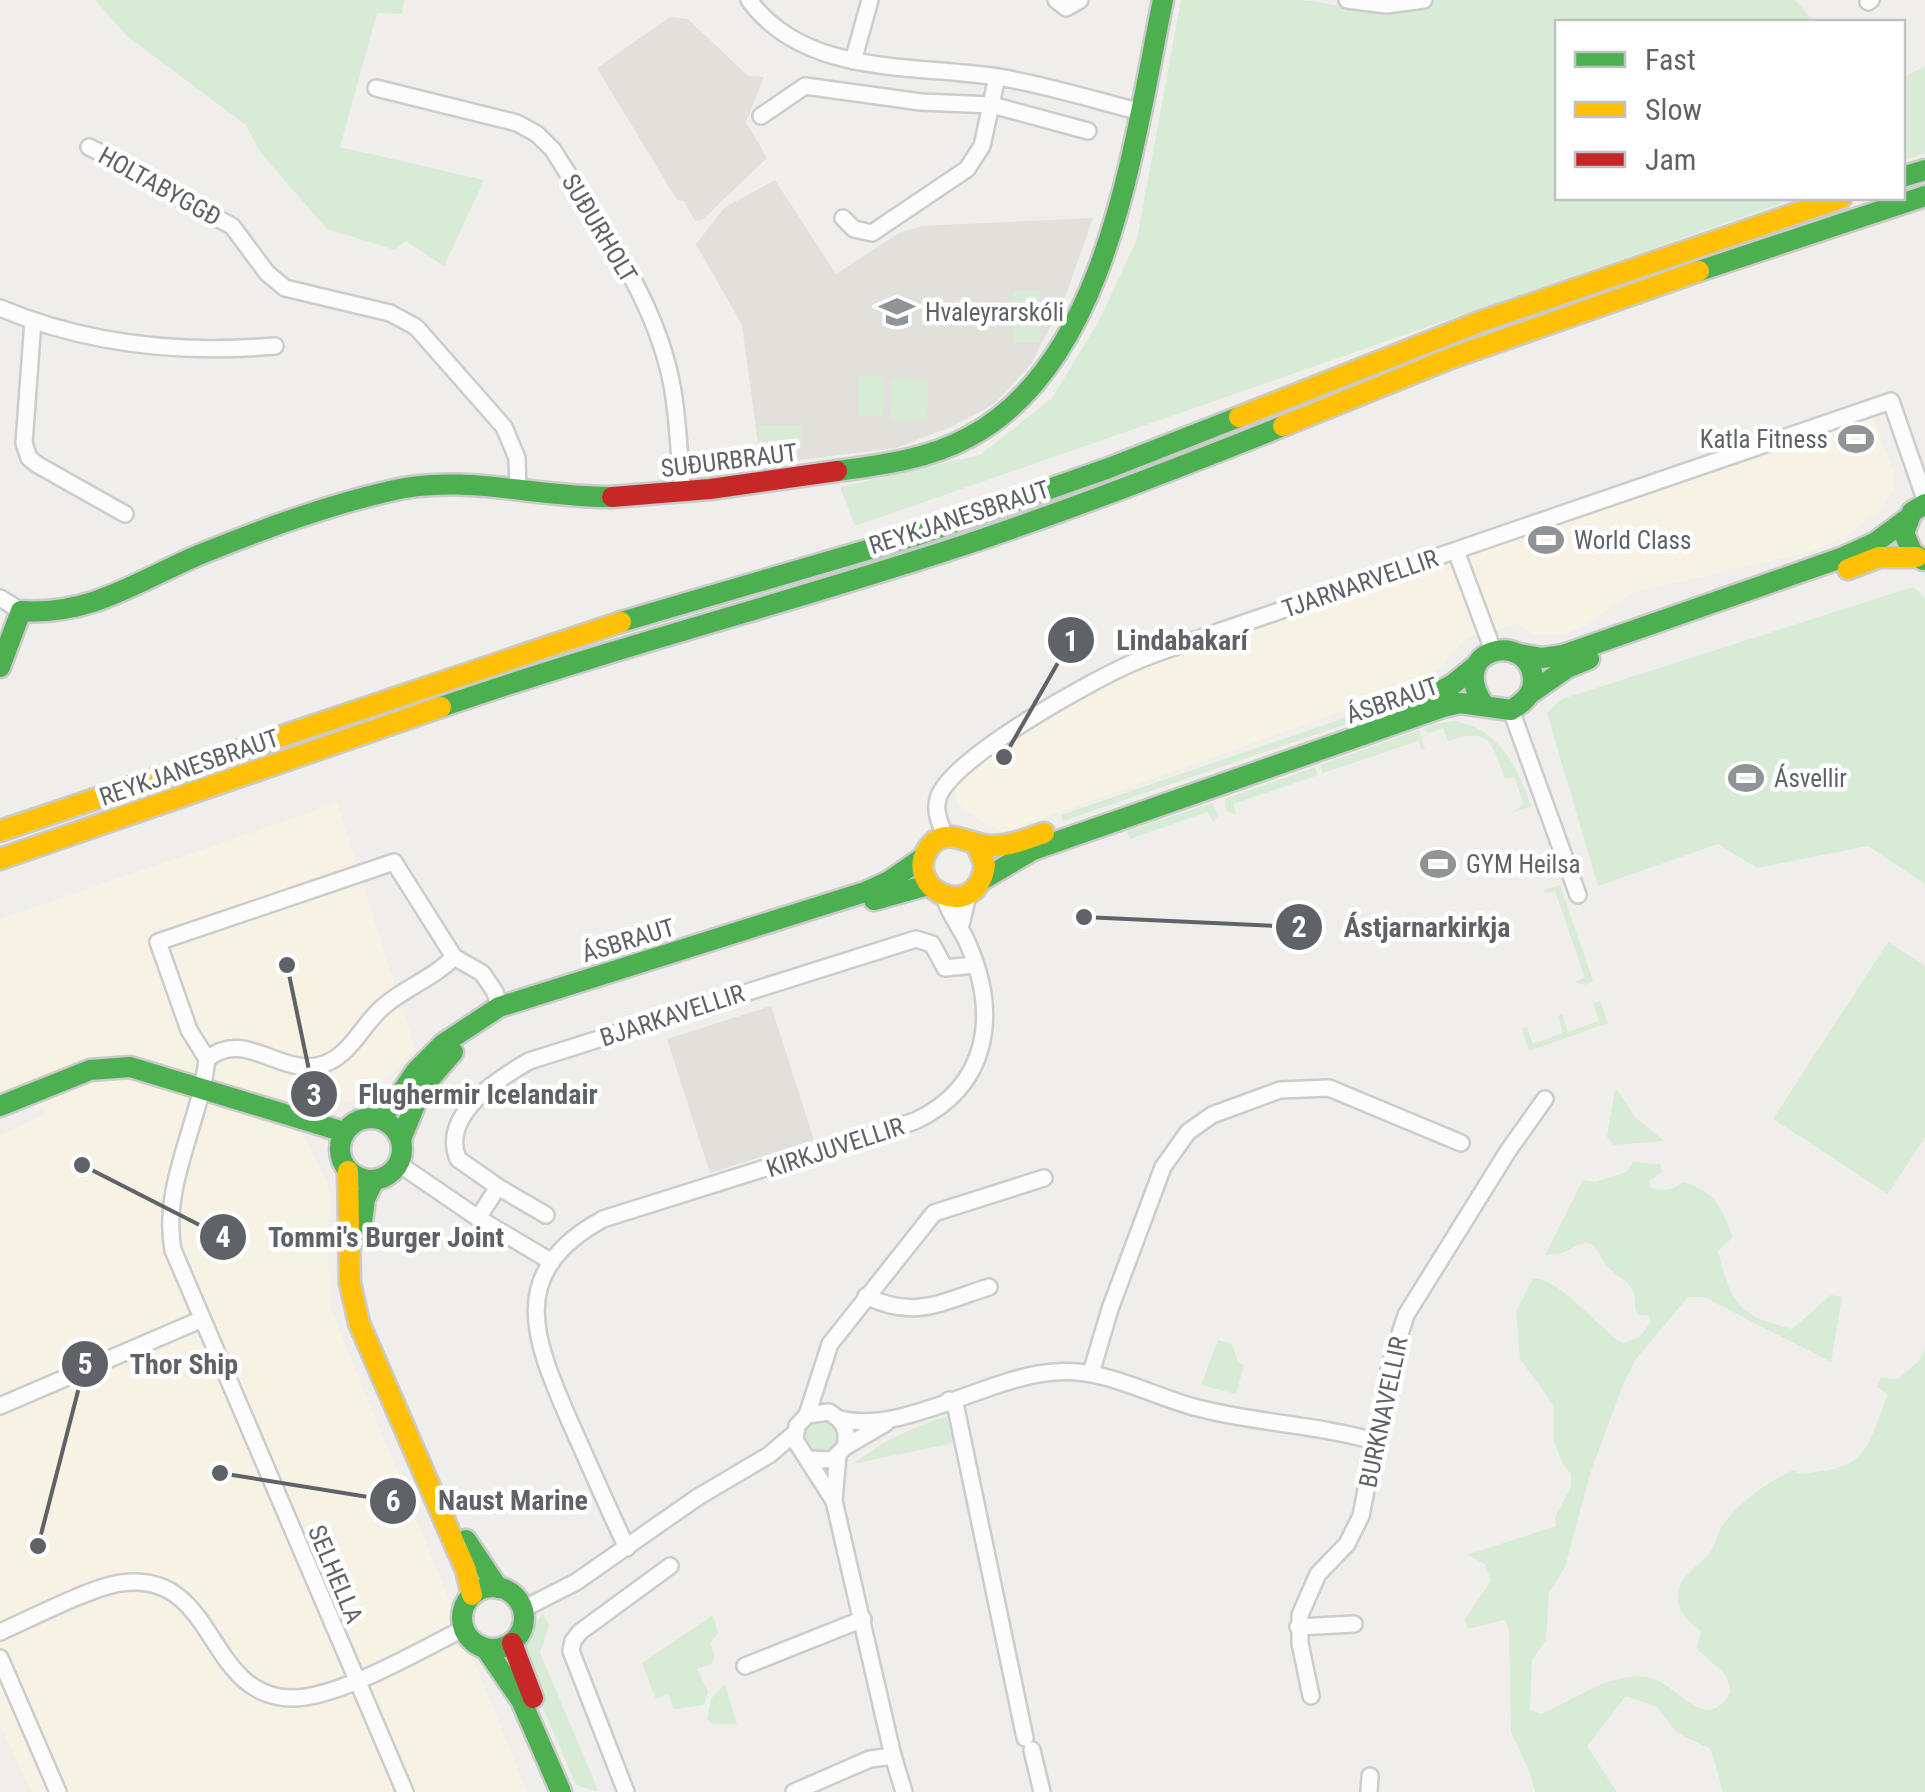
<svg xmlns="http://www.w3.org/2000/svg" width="1925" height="1792" viewBox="0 0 1925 1792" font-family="'Roboto Condensed',sans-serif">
<rect width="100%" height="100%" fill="#efeeea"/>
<g fill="#f7f3e4">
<polygon points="1871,412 1895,477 1894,489 1883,507 1846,536 1813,551 1631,593 1586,625 1563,635 1534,635 1516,624 1466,638 1439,669 1390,694 1006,831 998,830 965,811 956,799 956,787 962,777 1019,733 1112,676"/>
<polygon points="337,803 415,1048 383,1084 362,1099 338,1103 318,1101 304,1137 329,1187 328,1265 331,1309 527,1792 32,1792 0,1724 0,1135 46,1114 43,1107 0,1099 0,919"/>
</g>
<g fill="#e2e0da">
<polygon points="670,17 688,19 748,76 764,77 746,122 767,158 702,220 695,221 684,201 677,200 597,68"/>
<polygon points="775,180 836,274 899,233 922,226 1093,218 1065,298 1031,364 994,404 951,427 896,448 761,465 742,325 696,244 724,208"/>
<polygon points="771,1006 814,1140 710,1173 667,1039"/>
</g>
<g fill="#d8ebd6">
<polygon points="95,0 404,0 402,14 377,13 340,147 484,180 444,266 406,241 395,250 327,229 260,152 246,125 127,36"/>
<path d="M1181 0C1220 0 1260 0 1299 0 1349 3 1385 27 1436 0H1795L1815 22H1558V198H1798L855 526 840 487 980 455 1052 398 1099 321 1137 239Z"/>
<polygon points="1925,66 1925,153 1903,161 1903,78"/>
<rect x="1013" y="291" width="27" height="52"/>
<polygon points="859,376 884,376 883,416 858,415"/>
<polygon points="892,379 928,380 927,420 891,419"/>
<polygon points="759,425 801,425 801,448 758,448"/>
<polygon points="1913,587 1925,598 1925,884 1868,846 1757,868 1718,844 1598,886 1547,713 1562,699"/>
<polygon points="1374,708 1376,714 1063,821 1061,815"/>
<path d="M1455 721C1500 729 1517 767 1531 806L1514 812 1524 804 1514 777 1505 779C1491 742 1491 727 1448 741L1443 728 1429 733 1423 729 1435 724Z"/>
<polygon points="1419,730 1425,749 1422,750 1418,741 1323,773 1320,765"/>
<polygon points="1315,767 1318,775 1233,804 1236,815 1226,811 1225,799"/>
<polygon points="1212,803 1218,815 1214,823 1207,812 1130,839 1127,831"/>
<polygon points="1560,885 1593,981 1585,985 1575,982 1585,978 1555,891 1545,893 1544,890"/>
<polygon points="1888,942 1925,966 1925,1137 1888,1194 1773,1119"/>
<polygon points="1600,1001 1608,1023 1529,1051 1522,1028 1527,1027 1533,1044 1563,1033 1558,1016 1562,1014 1568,1032 1599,1021 1593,1003"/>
<polygon points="1615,1090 1618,1091 1635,1117 1664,1141 1614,1145 1607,1137"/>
<path d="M1633 1162 1660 1164 1662 1172 1649 1181 1651 1188C1664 1191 1672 1191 1683 1182 1716 1191 1721 1208 1733 1237L1718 1251C1731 1303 1738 1316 1792 1329L1831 1295 1842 1297 1831 1362 1704 1297H1688L1636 1359 1622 1387 1590 1474 1565 1567 1549 1592 1546 1640 1532 1660 1530 1710 1542 1714C1575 1699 1609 1673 1646 1677 1677 1680 1705 1739 1731 1691L1725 1674 1697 1649 1701 1631C1689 1621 1676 1611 1678 1593 1680 1575 1702 1564 1711 1551 1717 1542 1718 1530 1725 1522 1740 1502 1771 1479 1794 1470L1798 1474C1868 1469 1865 1453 1888 1394L1877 1387 1881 1378 1898 1379 1919 1361 1925 1348V1792H1723L1711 1749 1677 1733 1657 1707 1626 1696 1587 1746 1617 1792H1535L1529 1770 1511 1732 1509 1629 1504 1620 1468 1629 1465 1619 1491 1581 1485 1564 1467 1555 1556 1526 1555 1517 1571 1487V1474L1563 1464 1554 1442V1406L1520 1359 1516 1312 1533 1278C1563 1280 1596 1327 1623 1343L1640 1337 1651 1321 1648 1315H1638C1632 1306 1637 1302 1634 1293 1630 1281 1618 1277 1611 1270 1600 1259 1601 1248 1585 1242L1559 1254 1545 1255 1583 1180 1595 1182 1627 1172Z"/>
<polygon points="1218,1340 1232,1344 1238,1362 1244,1365 1236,1394 1201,1385"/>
<path d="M947 1416 953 1443 853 1464C882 1441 912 1428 947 1416Z"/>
<circle cx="821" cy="1436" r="18"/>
<polygon points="543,1613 549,1626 540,1653 598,1790 595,1791 576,1785 535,1689 522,1642"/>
<polygon points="713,1615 718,1633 710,1643 715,1657 711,1664 697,1669 708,1692 704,1705 674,1709 668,1694 656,1699 642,1663"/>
<polygon points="725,1684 737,1725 711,1723 707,1719 711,1699"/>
</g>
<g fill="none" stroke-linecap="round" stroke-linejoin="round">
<defs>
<g id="street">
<path d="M749 0C805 77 914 64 998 77 1047 85 1094 100 1141 112"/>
<polyline points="1056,0 1066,8 1080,0"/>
<polyline points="1347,0 1386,5 1424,0"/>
<polyline points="1868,2 1871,0"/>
<polyline points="853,61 870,0"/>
<path d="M376 88 517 123 537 134 553 150C597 221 652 293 670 376 679 414 678 454 683 492"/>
<polyline points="761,116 805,86 921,102 992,105 1088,131"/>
<polyline points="89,147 153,179 173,195 232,226 267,273 285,288 390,313 416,327 504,427 517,458 518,490"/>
<polyline points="843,218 854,229 872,233 967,169 982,146 997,77"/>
<path d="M0 308C88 345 181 354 275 346"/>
<polyline points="33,321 24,443 29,458 38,465 125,514"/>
<polyline points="1456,551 1493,650"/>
<polyline points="0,598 21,611"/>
<polyline points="1511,710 1578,895"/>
<path d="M945 836C941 825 934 812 938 799 947 760 1097 677 1137 661 1160 651 1185 644 1209 635L1891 401 1925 499"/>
<polyline points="960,929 968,895"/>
<path d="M207 1059C244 1029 277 1073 317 1066 349 1060 361 1025 384 1006 406 987 434 978 454 957"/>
<polyline points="399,1164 478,1218 552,1262"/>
<polyline points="498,1187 546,1215"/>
<path d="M478 1218 498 1187 458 1159C440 1115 498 1079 529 1061L916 939 932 944 945 968 974 965"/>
<path d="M866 1296C915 1320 941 1302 989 1287"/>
<polyline points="1091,1373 1110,1309 1163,1167 1188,1132 1212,1115 1280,1090 1329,1088 1461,1143"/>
<polyline points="949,1400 956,1408 1025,1738"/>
<polyline points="0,1406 200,1320"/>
<polyline points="807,1415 830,1344 934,1213 1044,1178"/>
<path d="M840 1419C903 1435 987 1377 1054 1372 1106 1368 1146 1394 1194 1407 1252 1423 1315 1424 1374 1441"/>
<polyline points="845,1447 886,1423"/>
<path d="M809 1459 832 1460 845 1447C849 1429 843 1421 829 1412L807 1415 797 1426 795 1440 834 1501 893 1756 904 1792"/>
<polyline points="834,1501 838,1455"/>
<path d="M627 1548C607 1506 589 1464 570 1422 534 1339 505 1273 603 1219L915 1121C989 1086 999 1015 968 944 961 927 949 915 944 896"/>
<polyline points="523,1609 576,1582 698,1497 769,1455 795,1433"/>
<polyline points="1298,1627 1354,1624"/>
<path d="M0 1632C30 1619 91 1587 121 1583 219 1570 204 1698 293 1698 339 1698 420 1650 463 1629"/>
<polyline points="0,1658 58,1792"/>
<polyline points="745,1666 863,1619"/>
<polyline points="1311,1696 1300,1643 1300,1615 1318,1574 1347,1544 1361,1516 1390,1365 1406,1315 1508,1151 1545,1099"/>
<polyline points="1032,1750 1042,1792"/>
<path d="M405 1792 173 1250C161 1186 200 1123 207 1059L189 1030 158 942 394 862 454 957 482 973 495 992 499 1007"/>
<polyline points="626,1792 571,1651 573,1641 580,1632 670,1566"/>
<polyline points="794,1792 870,1759 893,1756"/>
<polyline points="1369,1792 1370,1776"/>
</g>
<g id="fast">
<polyline points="1902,177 1925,170"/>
<polyline points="1699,271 1925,196"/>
<path d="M837 471C882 465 929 459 969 437 1109 363 1134 140 1163 0"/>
<polyline points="1923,560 1912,552 1904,533 1912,512 1925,504"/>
<polyline points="621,622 915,536 1109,468 1239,417"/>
<polyline points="1519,654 1542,658 1563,655 1841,558 1876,542 1907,519"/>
<path d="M0 667 21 611C92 616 139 580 201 554 263 529 325 506 390 491 463 473 538 498 612 497"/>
<polyline points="1531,693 1567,668 1589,659"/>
<path d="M441 707C609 649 780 605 949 550 1062 513 1173 470 1283 426"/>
<polyline points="1407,708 1452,685 1473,668"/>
<path d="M982 880 1033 850 1443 707 1460 703 1511 710C1523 703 1534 694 1533 678 1529 630 1445 648 1484 705"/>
<polyline points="874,900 928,885"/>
<polyline points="0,1106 90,1070 130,1067 344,1132"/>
<circle cx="371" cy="1149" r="31"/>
<polyline points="377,1118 393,1105 416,1071 443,1044 499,1007 865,892 889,881 924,857"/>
<polyline points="401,1139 422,1088 453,1052"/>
<polyline points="360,1237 365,1199 374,1180"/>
<polyline points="466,1540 498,1588"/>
<circle cx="493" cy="1618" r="31"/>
<polyline points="486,1649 521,1700 561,1792"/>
</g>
<g id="slow">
<polyline points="1239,417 1482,321 1841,198"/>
<polyline points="1283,426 1451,358 1699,271"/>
<polyline points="1848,569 1879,557 1917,557"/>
<polyline points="0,831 621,622"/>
<path d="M977 845 985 865C976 926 902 888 928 849 945 823 969 846 992 846 1010 846 1027 839 1044 833"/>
<polyline points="0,859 441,707"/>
<polyline points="348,1171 350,1283 359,1323 466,1570 472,1595"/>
</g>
<g id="jam">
<polyline points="612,497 710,489 837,471"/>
<polyline points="512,1643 533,1698"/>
</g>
</defs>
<use href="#street" stroke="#cbcccc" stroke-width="20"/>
<use href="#fast" stroke="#cacacb" stroke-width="25"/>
<use href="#slow" stroke="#cacacb" stroke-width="25"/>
<use href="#jam" stroke="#cacacb" stroke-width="25"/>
<use href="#street" stroke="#fdfcfc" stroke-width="15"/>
<use href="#fast" stroke="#4caf50" stroke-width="20"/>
<use href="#slow" stroke="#ffc107" stroke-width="20"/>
<use href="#jam" stroke="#c62828" stroke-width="20"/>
</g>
<defs>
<symbol id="school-bare" viewBox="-9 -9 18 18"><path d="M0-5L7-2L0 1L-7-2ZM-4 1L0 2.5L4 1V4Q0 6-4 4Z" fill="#919496" stroke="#fff" stroke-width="2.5" paint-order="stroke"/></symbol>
<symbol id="stadium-bare" viewBox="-9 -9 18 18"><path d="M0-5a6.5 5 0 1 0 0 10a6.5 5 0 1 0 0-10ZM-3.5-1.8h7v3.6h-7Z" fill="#919496" stroke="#fff" stroke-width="2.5" paint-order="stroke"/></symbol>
</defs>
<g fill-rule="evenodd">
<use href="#school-bare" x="872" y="287" width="50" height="50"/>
<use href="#stadium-bare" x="1831" y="414" width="50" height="50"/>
<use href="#stadium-bare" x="1521" y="515" width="50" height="50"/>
<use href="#stadium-bare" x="1721" y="753" width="50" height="50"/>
<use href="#stadium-bare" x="1413" y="839" width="50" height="50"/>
</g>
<g text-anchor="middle" stroke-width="9" stroke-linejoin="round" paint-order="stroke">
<g font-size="25" fill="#5f6368" stroke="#fff">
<text transform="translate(160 186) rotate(29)" y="9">HOLTABYGGÐ</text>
<text transform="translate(600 228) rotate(59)" y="9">SUÐURHOLT</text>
<text transform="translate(729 460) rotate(-7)" y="9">SUÐURBRAUT</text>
<text transform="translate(959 517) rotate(-18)" y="9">REYKJANESBRAUT</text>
<text transform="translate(1360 583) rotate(-19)" y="9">TJARNARVELLIR</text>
<text transform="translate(1392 700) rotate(-19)" y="9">ÁSBRAUT</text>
<text transform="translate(189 767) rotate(-19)" y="9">REYKJANESBRAUT</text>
<text transform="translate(628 940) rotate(-17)" y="9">ÁSBRAUT</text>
<text transform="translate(672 1015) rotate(-18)" y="9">BJARKAVELLIR</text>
<text transform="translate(835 1147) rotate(-18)" y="9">KIRKJUVELLIR</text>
<text transform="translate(1383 1412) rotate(-78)" y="9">BURKNAVELLIR</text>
<text transform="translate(336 1574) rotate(67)" y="9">SELHELLA</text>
</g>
<g font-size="25" fill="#5f6368" stroke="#fff" text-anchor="start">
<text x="925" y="321">Hvaleyrarskóli</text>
<text x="1828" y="448" text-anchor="end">Katla Fitness</text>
<text x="1574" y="549">World Class</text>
<text x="1774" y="787">Ásvellir</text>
<text x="1466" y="873">GYM Heilsa</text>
</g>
</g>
<path fill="none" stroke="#5f6368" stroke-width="4" d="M1004 757L1071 640M1084 917L1299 927M287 965L314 1094M82 1165L223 1237M38 1546L85 1364M220 1473L393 1501"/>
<g fill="#5f6368" stroke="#fff" stroke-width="4">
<circle cx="1004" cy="757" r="10"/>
<circle cx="1084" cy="917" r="10"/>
<circle cx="287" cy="965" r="10"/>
<circle cx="82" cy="1165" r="10"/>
<circle cx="38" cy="1546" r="10"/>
<circle cx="220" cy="1473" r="10"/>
<circle cx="1071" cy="640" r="25"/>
<circle cx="1299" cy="927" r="25"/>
<circle cx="314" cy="1094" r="25"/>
<circle cx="223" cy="1237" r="25"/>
<circle cx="85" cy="1364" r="25"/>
<circle cx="393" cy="1501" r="25"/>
</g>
<g font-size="30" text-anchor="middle" font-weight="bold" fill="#fff">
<text x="1071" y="651">1</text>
<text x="1299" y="937">2</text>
<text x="314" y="1105">3</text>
<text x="223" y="1247">4</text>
<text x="85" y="1374">5</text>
<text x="393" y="1511">6</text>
</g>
<g font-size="28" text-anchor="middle" font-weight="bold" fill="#5f6368" stroke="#fff" stroke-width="9" stroke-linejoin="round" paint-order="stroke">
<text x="1182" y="650">Lindabakarí</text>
<text x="1427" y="937">Ástjarnarkirkja</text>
<text x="478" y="1104">Flughermir Icelandair</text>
<text x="386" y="1247">Tommi's Burger Joint</text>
<text x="184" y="1374">Thor Ship</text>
<text x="513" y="1510">Naust Marine</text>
</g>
<rect x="1555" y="20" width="350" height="180" fill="#ffffff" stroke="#bfc1c3" stroke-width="2.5"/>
<rect x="1575" y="52" width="50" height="15" fill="#4caf50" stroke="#bfc1c3" stroke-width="2.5"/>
<text x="1645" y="70" font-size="30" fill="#5f6368">Fast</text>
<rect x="1575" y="102" width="50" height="15" fill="#ffc107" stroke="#bfc1c3" stroke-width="2.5"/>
<text x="1645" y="120" font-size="30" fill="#5f6368">Slow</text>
<rect x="1575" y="152" width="50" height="15" fill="#c62828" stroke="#bfc1c3" stroke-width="2.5"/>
<text x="1645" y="170" font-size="30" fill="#5f6368">Jam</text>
</svg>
